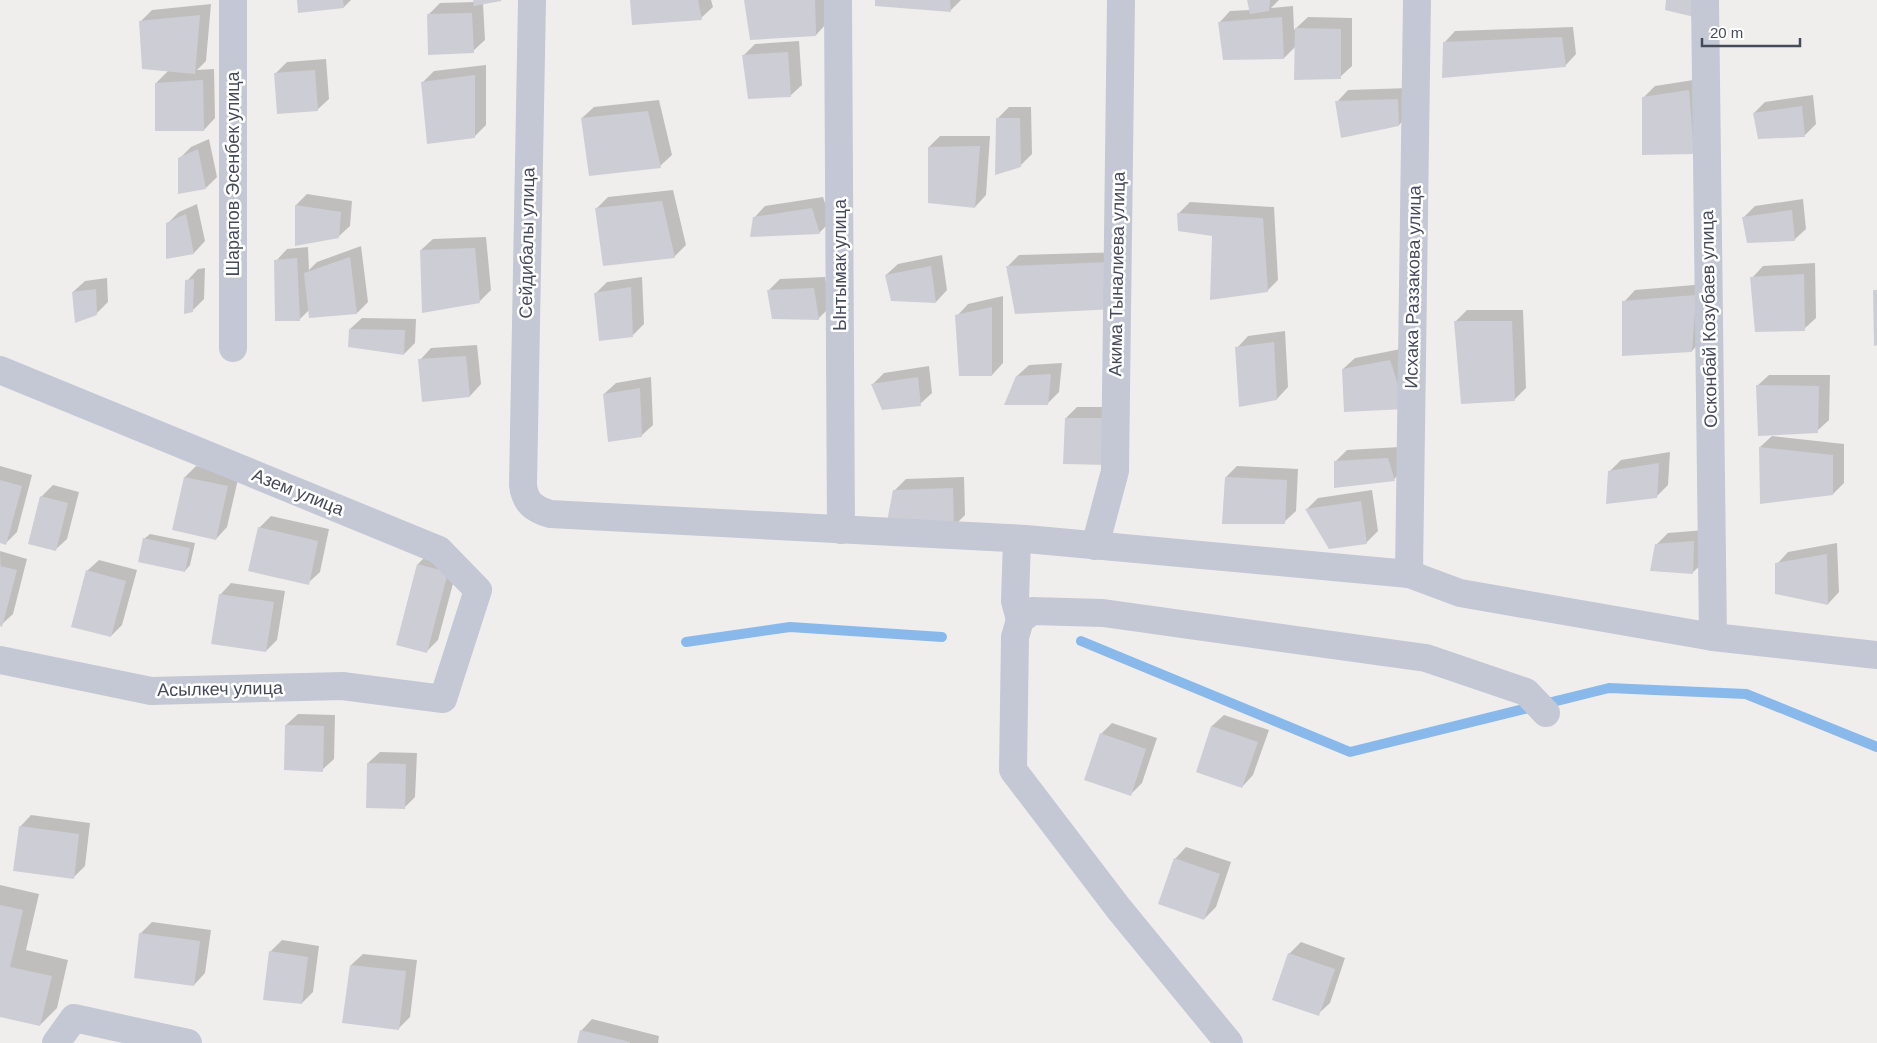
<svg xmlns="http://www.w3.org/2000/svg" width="1877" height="1043" viewBox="0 0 1877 1043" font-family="Helvetica,sans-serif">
<rect width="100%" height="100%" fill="#f0eeed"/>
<g fill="#0003">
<polygon points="298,0 351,0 344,7"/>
<polygon points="475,0 499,0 483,3 485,40 473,51 428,15 440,3 475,2"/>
<polygon points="631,0 711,0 713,7 701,18"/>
<polygon points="745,0 826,0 827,23 816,35"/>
<polygon points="876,0 961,0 951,10"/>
<polygon points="1249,0 1279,0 1271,8 1293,6 1294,30 1308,17 1352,18 1352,66 1340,77 1296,46 1284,58 1224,59 1219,23 1230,11 1250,10"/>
<polygon points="211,4 206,61 197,70 214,69 215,118 204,130 156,83 169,70 141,21 152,10"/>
<polygon points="1573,27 1576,54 1565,66 1444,43 1455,31"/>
<polygon points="799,41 802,85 790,96 744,55 755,44"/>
<polygon points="326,59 329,99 317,110 275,74 287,62"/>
<polygon points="486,65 486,125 474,137 423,82 434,71"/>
<polygon points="1700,79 1705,141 1643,154 1643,98 1655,86"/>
<polygon points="1409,88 1410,113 1399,125 1337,102 1348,90"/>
<polygon points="1813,95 1816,124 1804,136 1754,113 1765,102"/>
<polygon points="659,100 672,155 660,166 582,118 594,107"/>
<polygon points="1009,107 1031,107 1032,154 1020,166 997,119"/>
<polygon points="940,136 990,136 986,195 975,207 929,147"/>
<polygon points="209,139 217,177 206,188 180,158 191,147"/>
<polygon points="673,190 686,245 674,257 597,208 608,197"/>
<polygon points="307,194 352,201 350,226 338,237 296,205"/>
<polygon points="823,197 831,221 819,233 754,218 765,206"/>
<polygon points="1803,199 1806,229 1794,240 1744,217 1755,206"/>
<polygon points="1190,202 1274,207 1278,280 1267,291 1213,235 1179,213"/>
<polygon points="197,204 205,241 194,253 167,224 179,212"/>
<polygon points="486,237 491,290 479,302 421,250 433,239"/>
<polygon points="361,246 368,302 357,313 309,310 299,320 276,261 287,249 308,247 309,270 317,262"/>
<polygon points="1124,252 1127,296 1008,266 1019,255"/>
<polygon points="942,255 947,290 936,302 886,275 898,264"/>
<polygon points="1815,263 1816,318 1804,329 1752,278 1763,266"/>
<polygon points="205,268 204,299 193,310 187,281 198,269"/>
<polygon points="642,277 644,324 633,335 595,294 607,282"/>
<polygon points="825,277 830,307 818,319 768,291 780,279"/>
<polygon points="107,278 108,302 96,314 73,292 85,281"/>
<polygon points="1706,284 1703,339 1692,351 1624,302 1635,290"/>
<polygon points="1003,296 1003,363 992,375 957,316 968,304"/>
<polygon points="1467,310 1523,310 1526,388 1514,400 1456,321"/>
<polygon points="362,318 416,319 415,343 404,354 350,329"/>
<polygon points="1285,331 1288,387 1277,399 1237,348 1248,336"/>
<polygon points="477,345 481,384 470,396 420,360 431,348"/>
<polygon points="1401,349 1405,408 1343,369 1355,358"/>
<polygon points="1062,363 1059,392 1047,404 1017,376 1029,365"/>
<polygon points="929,366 932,393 920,404 873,384 884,373"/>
<polygon points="1769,375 1830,375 1829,420 1817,431 1757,386"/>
<polygon points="651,377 653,425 641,436 604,394 616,383"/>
<polygon points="1077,407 1122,407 1120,453 1066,418"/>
<polygon points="1772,436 1844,444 1844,483 1833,494 1760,447"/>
<polygon points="1400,447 1406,468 1394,479 1335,462 1347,450"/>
<polygon points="1670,452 1668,485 1657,496 1609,472 1621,460"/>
<polygon points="0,466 32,475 17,532 6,543 0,542"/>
<polygon points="196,466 239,475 227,527 216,539 173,529 185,477"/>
<polygon points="1237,466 1298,469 1296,511 1284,522 1226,477"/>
<polygon points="964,477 965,515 953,527 894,491 906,479"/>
<polygon points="53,485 79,492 67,539 55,550 30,543 42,496"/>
<polygon points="1372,490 1378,531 1367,542 1329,548 1307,509 1318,498"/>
<polygon points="271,516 329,529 320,572 308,583 259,528"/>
<polygon points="1705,530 1704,562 1692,573 1656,545 1668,533"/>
<polygon points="150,534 195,543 190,565 185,571 144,539"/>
<polygon points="1837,543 1839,592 1828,604 1777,564 1788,552"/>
<polygon points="0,551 27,559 13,614 1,625"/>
<polygon points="429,553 459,561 438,640 426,652 418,564"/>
<polygon points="99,560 137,570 122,625 111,636 87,571"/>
<polygon points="231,583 285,591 277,640 266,651 220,595"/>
<polygon points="298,714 335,715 334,759 322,770 286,725"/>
<polygon points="1224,715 1269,730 1253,775 1242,787 1197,772 1212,726"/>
<polygon points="1112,723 1157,738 1142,783 1131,794 1101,734"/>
<polygon points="380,752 417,753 415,797 404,808 368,763"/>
<polygon points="31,815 90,823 85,866 73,878 20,827"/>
<polygon points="1186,847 1231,862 1216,907 1204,919 1175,859"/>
<polygon points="0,885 39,894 26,950 68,960 57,1008 40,1025 0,1016"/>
<polygon points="152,922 211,930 205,973 194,985 140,934"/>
<polygon points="282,940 319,946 313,992 302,1003 270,952"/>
<polygon points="1301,942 1345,958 1330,1003 1318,1014 1289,954"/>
<polygon points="363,954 417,960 410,1017 398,1029 351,965"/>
<polygon points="592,1019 659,1036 658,1043 578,1043 581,1031"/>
</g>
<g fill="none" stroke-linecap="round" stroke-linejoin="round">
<g stroke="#89b9eb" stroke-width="10">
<polyline points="1081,641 1350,752 1609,688 1746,694 1877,747"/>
<polyline points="686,642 790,627 942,637"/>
</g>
</g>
<g fill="#cdced5">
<polygon points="297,0 343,0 344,8 298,13"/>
<polygon points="473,0 501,0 501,1 474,6"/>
<polygon points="630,0 698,0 702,20 632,25"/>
<polygon points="744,0 815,0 816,36 750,40"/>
<polygon points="875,0 950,0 951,12 875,6"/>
<polygon points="1247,0 1270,0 1269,11 1250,14"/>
<polygon points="1666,0 1693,0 1694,17 1665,10"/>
<polygon points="472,13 474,53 428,55 427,14"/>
<polygon points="200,15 195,74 142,69 139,21"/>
<polygon points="1282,17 1284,59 1223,60 1218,22"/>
<polygon points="1295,28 1341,29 1341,79 1294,80"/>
<polygon points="1562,37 1566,67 1442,78 1443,42"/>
<polygon points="788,52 791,97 748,99 742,55"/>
<polygon points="315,70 318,111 277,114 274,73"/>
<polygon points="475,75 475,138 427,144 421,82"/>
<polygon points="203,80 204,131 155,131 155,83"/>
<polygon points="1689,90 1694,154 1642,155 1642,97"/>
<polygon points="1398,99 1399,126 1341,138 1335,101"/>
<polygon points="1802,106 1805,137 1758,139 1753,113"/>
<polygon points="648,111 661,168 589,176 581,118"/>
<polygon points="996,118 1020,118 1021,167 995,175"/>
<polygon points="980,146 975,208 928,203 928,147"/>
<polygon points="198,149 206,189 178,194 178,158"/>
<polygon points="662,201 675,258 603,266 595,208"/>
<polygon points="295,205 341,212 339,238 295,246"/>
<polygon points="812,208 820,234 750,237 753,217"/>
<polygon points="1792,210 1795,241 1747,243 1742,217"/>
<polygon points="1177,213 1263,218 1268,292 1210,300 1212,236 1178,231"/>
<polygon points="186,214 194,254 166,259 166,223"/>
<polygon points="475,248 480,303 422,313 420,250"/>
<polygon points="350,257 357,314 309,318 304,273"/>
<polygon points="297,258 300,321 275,321 274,260"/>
<polygon points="1113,262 1116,309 1015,314 1006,266"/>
<polygon points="931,266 936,303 891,301 885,275"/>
<polygon points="1804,274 1805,331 1755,332 1750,277"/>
<polygon points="194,279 193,312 184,314 185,280"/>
<polygon points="631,287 633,337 599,341 594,293"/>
<polygon points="814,288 819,320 772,319 767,290"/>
<polygon points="96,289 97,315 75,323 72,292"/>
<polygon points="1873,290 1877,290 1877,345 1874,346"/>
<polygon points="1696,295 1692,352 1622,356 1622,301"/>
<polygon points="992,307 992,376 959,376 955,315"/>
<polygon points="1454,321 1512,321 1515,401 1461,404"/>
<polygon points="349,329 405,330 404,355 348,347"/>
<polygon points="1274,342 1277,400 1239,407 1235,347"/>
<polygon points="466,356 470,397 422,402 418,359"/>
<polygon points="1390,360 1406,409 1344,412 1342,369"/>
<polygon points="1051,374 1048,405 1004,405 1016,376"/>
<polygon points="918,377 921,406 882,410 871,384"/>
<polygon points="1756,385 1819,386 1818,433 1758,436"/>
<polygon points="640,388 642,437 608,442 603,394"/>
<polygon points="1065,418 1112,418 1109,465 1063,464"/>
<polygon points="1759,447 1833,455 1833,495 1760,504"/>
<polygon points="1388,458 1395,481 1334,488 1334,461"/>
<polygon points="1659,463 1657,498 1606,504 1608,471"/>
<polygon points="184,477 228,486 216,540 172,530"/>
<polygon points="1225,477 1287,480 1285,524 1222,524"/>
<polygon points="0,480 22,486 6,545 0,543"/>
<polygon points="953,488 954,528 886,527 893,490"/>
<polygon points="40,496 68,503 56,551 28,544"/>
<polygon points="1361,501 1367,544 1329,549 1305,509"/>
<polygon points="258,527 318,541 309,585 248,571"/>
<polygon points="143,538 190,548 185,572 138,562"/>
<polygon points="1694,541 1693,574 1650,571 1655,544"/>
<polygon points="1827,554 1828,605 1775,594 1775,563"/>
<polygon points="417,564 448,572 427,653 396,645"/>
<polygon points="0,566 17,570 2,627 0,626"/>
<polygon points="86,570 126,581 111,637 71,627"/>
<polygon points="219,594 274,602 266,652 211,644"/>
<polygon points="285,725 324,726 323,772 284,770"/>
<polygon points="1211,726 1258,742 1242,788 1196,772"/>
<polygon points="1100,733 1146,749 1131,796 1084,780"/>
<polygon points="367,763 406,764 405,809 366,808"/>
<polygon points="19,826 79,834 74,879 13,871"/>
<polygon points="1174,858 1220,874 1204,920 1158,904"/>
<polygon points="0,905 23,910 10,967 52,976 40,1026 0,1017"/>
<polygon points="139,933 200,941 194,986 134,978"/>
<polygon points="269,951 308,957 302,1004 263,1000"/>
<polygon points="1288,953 1335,969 1319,1016 1272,1000"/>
<polygon points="350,965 406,971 399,1030 342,1023"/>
<polygon points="580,1030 630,1042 630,1043 577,1043"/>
</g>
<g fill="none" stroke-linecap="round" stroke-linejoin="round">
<g stroke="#c4c8d5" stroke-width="28">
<path d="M532 0 523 485C525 503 534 509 550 514L1026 539 1409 574 1460 593 1713 637 1877 655"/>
<polyline points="838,0 841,530"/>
<polyline points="1705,0 1713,637"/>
<polyline points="233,348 233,0"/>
<polyline points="0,370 439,550 478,590 443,699 342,686 151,691 0,660"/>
<polyline points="1017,539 1015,601 1020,620"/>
<polyline points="1095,546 1115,471 1121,0"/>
<polyline points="1409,574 1417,0"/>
<polyline points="56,1043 74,1018 188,1043"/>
<polyline points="1229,1043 1119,909 1013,770 1015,637 1020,620 1032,611 1103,613 1426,658 1526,692 1546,713"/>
</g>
</g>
<g text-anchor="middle" stroke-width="5" stroke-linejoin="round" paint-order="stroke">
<g font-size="18" fill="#464b5b" stroke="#fff">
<text transform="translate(233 174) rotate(-90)" y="6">Шарапов Эсенбек улица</text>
<text transform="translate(527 243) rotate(-89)" y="6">Сейдибалы улица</text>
<text transform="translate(840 265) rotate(-90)" y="6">Ынтымак улица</text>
<text transform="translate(1117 274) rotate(-89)" y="6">Акима Тыналиева улица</text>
<text transform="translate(1413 287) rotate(-89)" y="6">Исхака Раззакова улица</text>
<text transform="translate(1709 319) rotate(-91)" y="6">Осконбай Козубаев улица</text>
<text transform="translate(298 492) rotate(22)" y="6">Азем улица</text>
<text transform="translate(220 689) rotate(-1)" y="6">Асылкеч улица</text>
</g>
</g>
<path d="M1702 38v8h98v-8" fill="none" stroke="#464b5b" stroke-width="2.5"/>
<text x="1710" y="38" font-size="15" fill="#464b5b" stroke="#ffffff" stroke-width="4" paint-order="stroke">20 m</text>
</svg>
